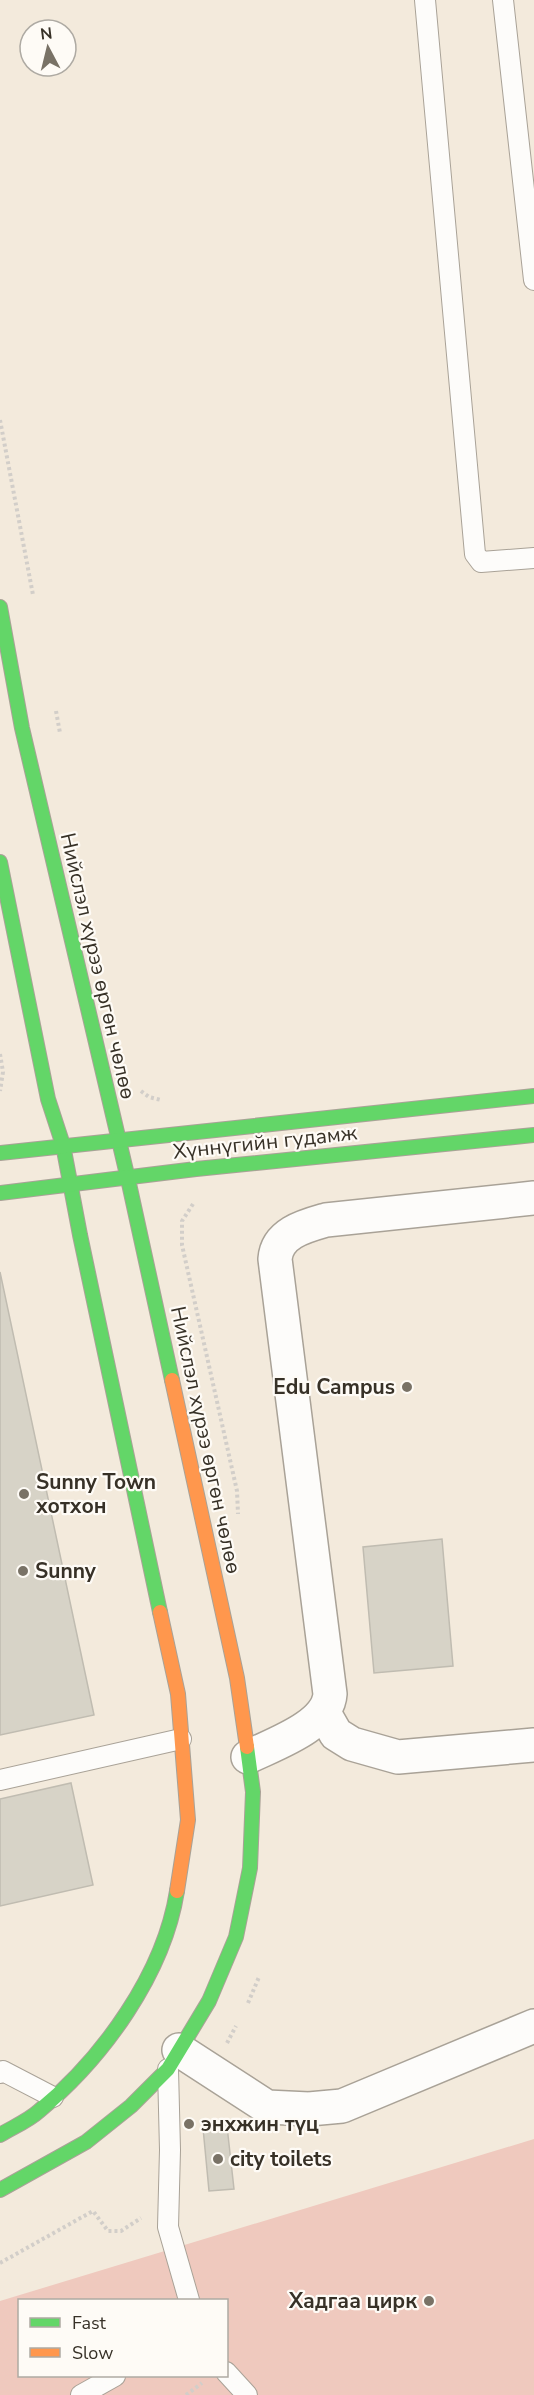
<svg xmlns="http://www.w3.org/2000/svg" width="534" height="2395" viewBox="0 0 534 2395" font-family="'Nunito Sans',sans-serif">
<rect width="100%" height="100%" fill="#f3eadc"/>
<path fill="#efc9be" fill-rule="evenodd" d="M534 2139V2395H0V2301ZM20 2300H226V2376H20Z"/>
<g fill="#d7d3c7" stroke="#c0bcb1" stroke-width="1.5">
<polygon points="0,1272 94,1715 0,1735"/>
<polygon points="442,1539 453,1666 374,1673 363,1547"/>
<polygon points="71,1783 93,1885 0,1906 0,1799"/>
<polygon points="227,2126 234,2189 209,2191 203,2128"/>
</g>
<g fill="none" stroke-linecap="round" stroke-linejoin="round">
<defs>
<g id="lane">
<polyline points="425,0 475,554 481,562 534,558"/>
<polyline points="503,0 534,280"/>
<polyline points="0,1780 181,1739"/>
<polyline points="168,2069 170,2150 168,2227 189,2300"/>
<polyline points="0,2073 3,2071 53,2097"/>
<polyline points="226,2372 247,2395"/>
<polyline points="81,2395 115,2376"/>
</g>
<g id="street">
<polyline points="324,1713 336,1734 352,1744 398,1757 534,1745"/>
<path d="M248 1757C274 1744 328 1726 330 1694L275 1259C277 1233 305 1226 326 1220L534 1198"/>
<polyline points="179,2050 267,2107 309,2109 342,2106 534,2026"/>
</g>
<g id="fast">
<polyline points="0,607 22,728 128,1179 172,1380"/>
<polyline points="0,862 48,1099 63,1145 80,1235 160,1612"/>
<polyline points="0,1153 534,1096"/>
<polyline points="0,1193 196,1169 534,1135"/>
<path d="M0 2135C13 2127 28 2121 39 2111 103 2058 164 1974 177 1891"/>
<polyline points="0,2190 86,2142 131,2106 168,2069 209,2001 236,1937 250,1868 253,1792 247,1747"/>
</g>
<g id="slow">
<polyline points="172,1380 237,1678 247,1747"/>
<polyline points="160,1612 178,1694 188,1820 177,1891"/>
</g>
</defs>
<use href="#lane" stroke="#a9a297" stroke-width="22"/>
<use href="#street" stroke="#a9a297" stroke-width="36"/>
<use href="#fast" stroke="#a9a297" stroke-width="16"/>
<use href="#slow" stroke="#a9a297" stroke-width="16"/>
<g stroke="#d2cec9" stroke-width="4" stroke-dasharray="3 3" stroke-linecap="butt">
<polyline points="0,420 33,595"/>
<polyline points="56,711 60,733"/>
<polyline points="0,1054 3,1072 0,1091"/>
<polyline points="141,1091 149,1097 161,1100"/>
<polyline points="193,1204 182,1221 182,1245 237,1491 238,1514"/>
<polyline points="248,2003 259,1977"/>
<polyline points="227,2043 236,2026"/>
<polyline points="0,2263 93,2211 108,2231 121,2231 141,2218"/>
<polyline points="186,2395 202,2383"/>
</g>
<use href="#lane" stroke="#fdfcfa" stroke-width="20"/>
<use href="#street" stroke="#fdfcfa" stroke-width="33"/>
<use href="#fast" stroke="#63d668" stroke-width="14"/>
<use href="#slow" stroke="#ff974d" stroke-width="14"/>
</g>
<g fill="#797266" stroke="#fefbf6" stroke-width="2">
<circle cx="407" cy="1387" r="6"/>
<circle cx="24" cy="1494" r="6"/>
<circle cx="23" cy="1571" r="6"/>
<circle cx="189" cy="2124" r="6"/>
<circle cx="218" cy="2159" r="6"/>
<circle cx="429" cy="2301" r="6"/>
</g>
<g text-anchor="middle" stroke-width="4.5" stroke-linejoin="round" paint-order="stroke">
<g font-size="21" fill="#373127" stroke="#fefbf6">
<text transform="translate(98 966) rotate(77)" y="7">Нийслэл хүрээ өргөн чөлөө</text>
<text transform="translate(265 1142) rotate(-6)" y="7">Хүннүгийн гудамж</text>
<text transform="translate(206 1440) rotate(78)" y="7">Нийслэл хүрээ өргөн чөлөө</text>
</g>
<g font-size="21" font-weight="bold" fill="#373127" stroke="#fefbf6" text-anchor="start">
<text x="395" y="1394" text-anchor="end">Edu Campus</text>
<text x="36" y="1489">Sunny Town<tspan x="36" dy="24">хотхон</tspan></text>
<text x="35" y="1578">Sunny</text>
<text x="201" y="2131">энхжин түц</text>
<text x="230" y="2166">city toilets</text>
<text x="417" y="2308" text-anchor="end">Хадгаа цирк</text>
</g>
</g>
<rect x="18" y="2299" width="210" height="78" fill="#fefbf6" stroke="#aeaaa3" stroke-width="1.5"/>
<rect x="30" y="2318" width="30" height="9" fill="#63d668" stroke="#aeaaa3" stroke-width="1.5"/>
<text x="72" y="2329" font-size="18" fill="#373127">Fast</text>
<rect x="30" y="2348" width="30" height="9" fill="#ff974d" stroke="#aeaaa3" stroke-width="1.5"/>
<text x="72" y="2359" font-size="18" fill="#373127">Slow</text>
<g transform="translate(48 48) rotate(353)"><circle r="28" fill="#fefbf6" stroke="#aeaaa3" stroke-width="1.5"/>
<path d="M0-4.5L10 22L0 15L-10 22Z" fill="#797266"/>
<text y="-9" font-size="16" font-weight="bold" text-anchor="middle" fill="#373127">N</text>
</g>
</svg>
